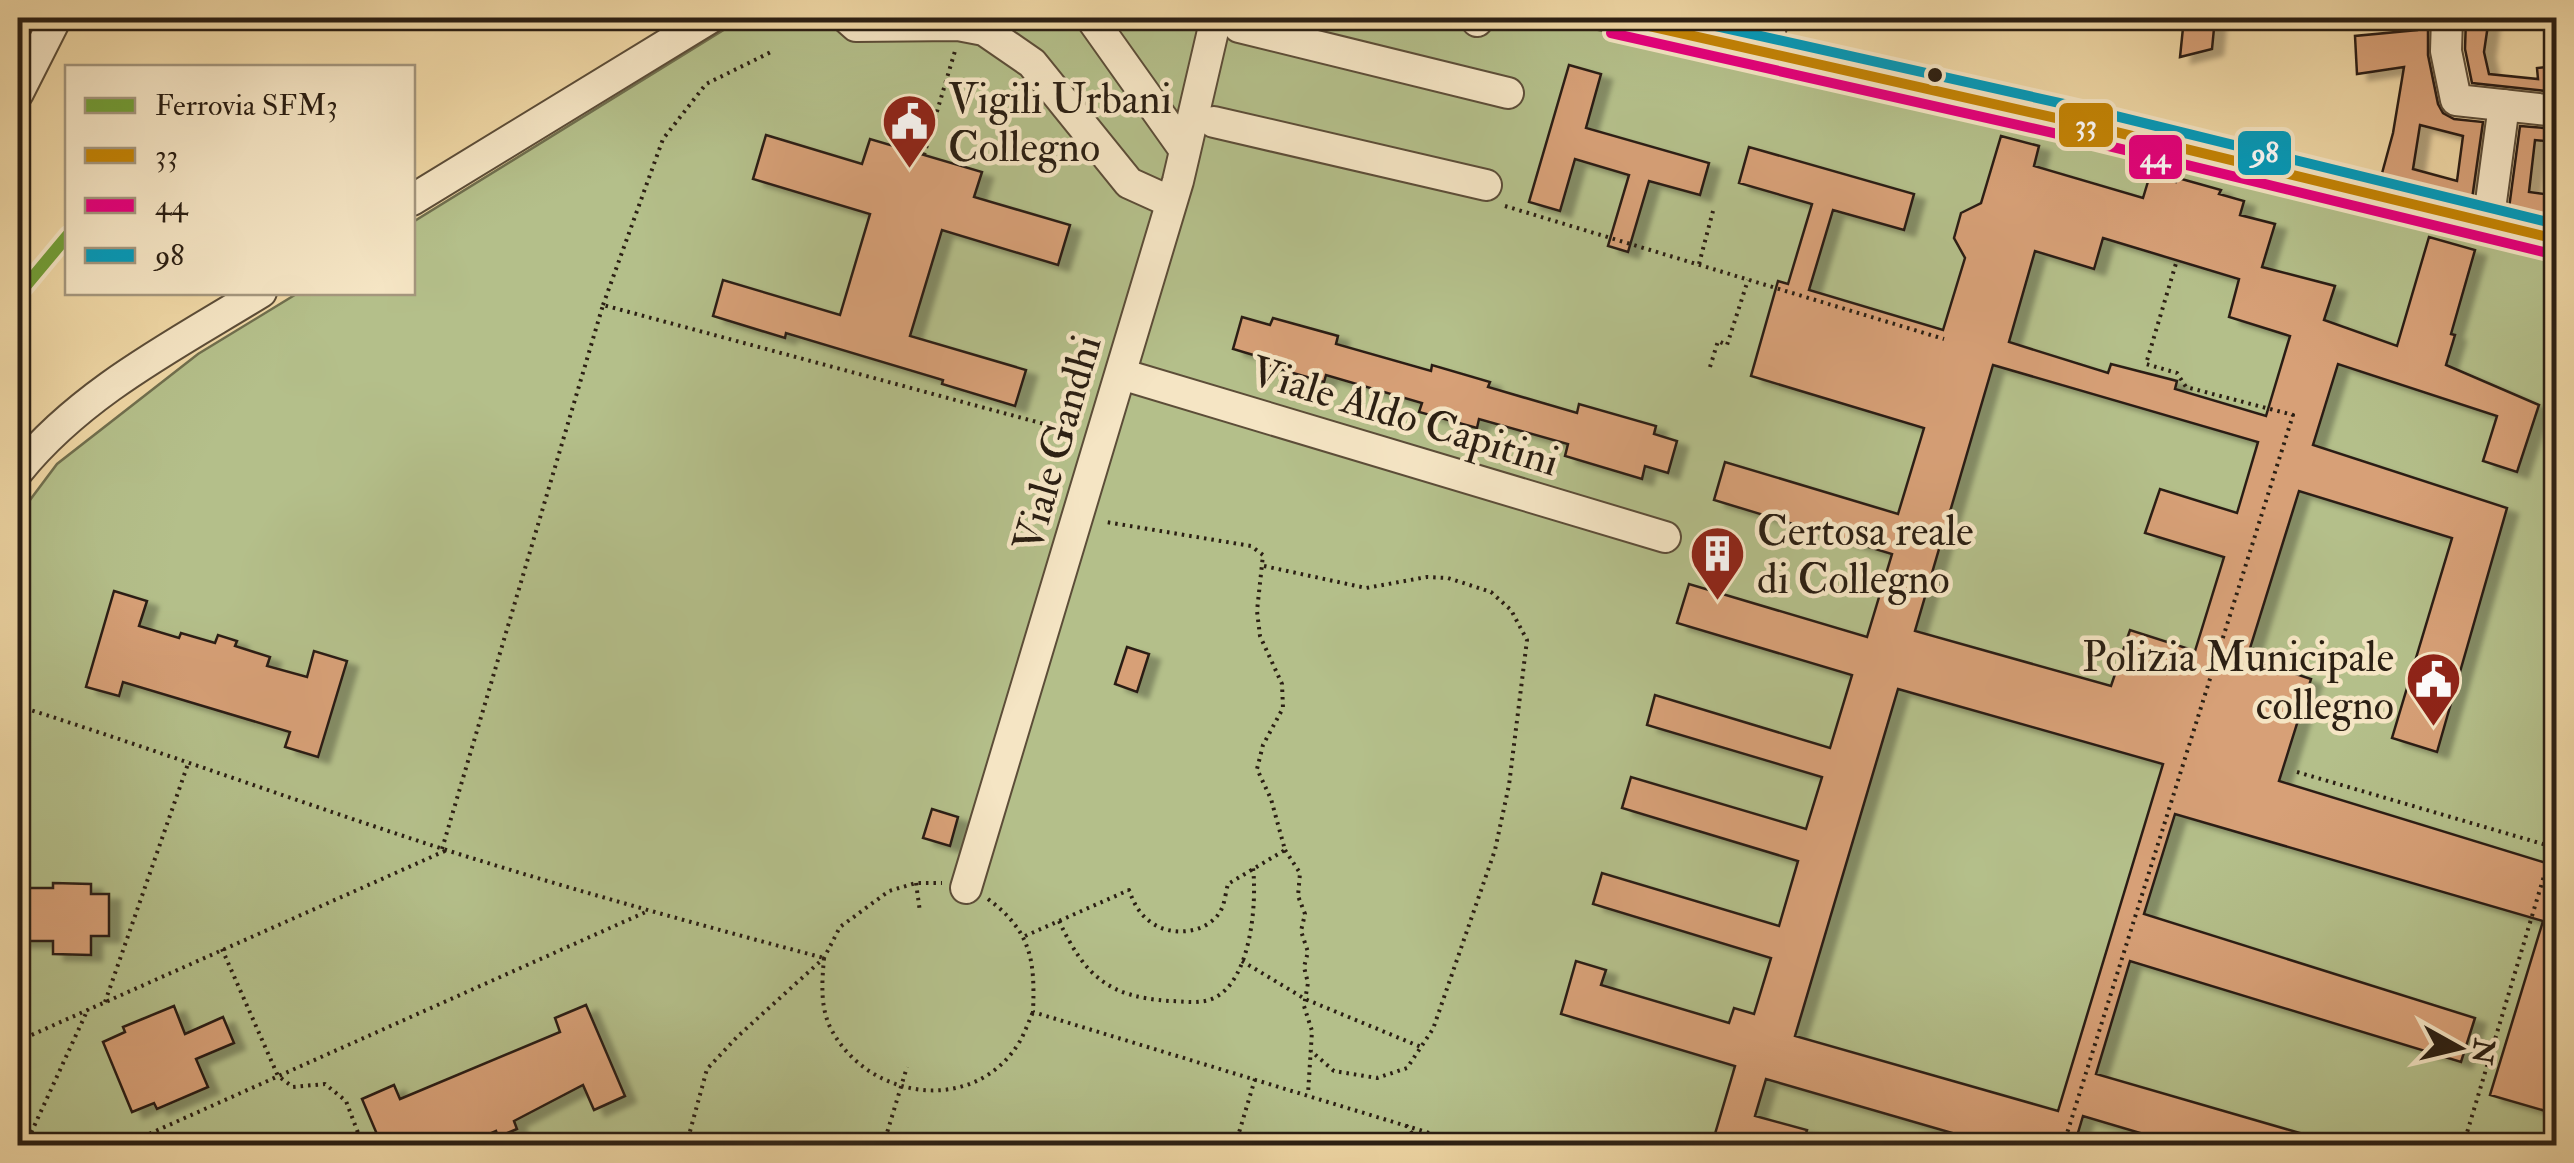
<svg xmlns="http://www.w3.org/2000/svg" width="2574" height="1163" viewBox="0 0 2574 1163" font-family="'IM FELL Double Pica',serif">
<defs>
<filter id="shadow"><feDropShadow dx="11" dy="6" stdDeviation="2.5" flood-color="#0004"/></filter>
</defs>
<rect width="100%" height="100%" fill="#efd7a5"/>
<filter id="stains"><feTurbulence type="fractalNoise" baseFrequency=".002" numOctaves="4"/><feColorMatrix values="0 0 0 0 .2 0 0 0 0 .09 0 0 0 0 .02 0 0 0 .5 -.17"/></filter>
<radialGradient id="worn" r=".72"><stop offset=".6" stop-color="#630" stop-opacity="0"/><stop offset="1" stop-color="#630" stop-opacity=".3"/></radialGradient>
<polygon fill="#b4bf8a" stroke="#706f4e" stroke-width="2.5" points="743,18 1546,18 2268,183 2556,255 2556,1145 18,1145 18,516 57,464 198,354 298,293 412,292 413,222"/>
<g fill="#d7a077" stroke="#2b1f13" stroke-width="2.5" fill-rule="evenodd" filter="url(#shadow)">
<polygon points="2184,18 2215,18 2212,49 2180,57"/>
<path d="M2417 18H2428V55L2438 104 2443 113 2454 119 2483 122 2472 199 2381 177 2393 133 2404 67 2357 74 2355 36 2417 30ZM2420 125 2463 136 2457 181 2413 169Z"/>
<polygon points="2466,18 2489,18 2484,52 2489,74 2538,79 2537,68 2556,66 2556,92 2472,83 2465,49"/>
<polygon points="1569,65 1601,74 1586,128 1709,163 1700,195 1649,181 1628,252 1608,246 1629,175 1575,159 1560,211 1529,202"/>
<polygon points="2520,126 2556,129 2556,142 2535,140 2529,192 2552,195 2550,213 2538,215 2509,208"/>
<polygon points="766,135 862,164 870,139 982,172 974,197 1070,225 1058,265 942,230 910,336 1026,370 1015,406 942,384 943,380 786,333 785,338 713,316 723,280 840,315 870,214 753,179"/>
<path d="M2001 136 2039 146 2034 166 2143 198 2150 175 2176 182 2178 178 2221 190 2219 194 2244 201 2240 215 2275 224 2262 267 2335 286 2324 320 2397 346 2429 237 2475 250 2451 334 2455 335 2446 365 2539 405 2517 472 2483 461 2497 416 2338 364 2313 445 2507 508 2437 752 2392 738 2452 538 2299 491 2247 658 2311 679 2279 781 2556 866V1114L2490 1095 2543 921 2175 814 2144 914 2475 1018 2461 1062 2130 961 2096 1074 2324 1140 2323 1146H2184L2083 1116 2074 1146H1997L1766 1079 1755 1116 1807 1130 1802 1146H1753L1715 1134 1735 1066 1561 1014 1576 961 1606 970 1601 985 1729 1023 1734 1008 1754 1014 1771 958 1593 904 1602 873 1779 926 1798 861 1622 808 1631 777 1806 829 1822 777 1647 725 1655 695 1830 748 1852 675 1677 623 1689 584 1867 637 1892 554 1714 500 1725 462 1898 514 1924 428 1751 376 1778 281 1788 284 1812 204 1739 183 1749 147 1914 194 1904 230 1833 210 1809 290 1943 330 1965 258 1954 238 1961 213 1981 203ZM2103 238 2239 279 2229 317 2290 336 2266 416 2175 389 2177 381 2111 364 2108 373 2009 342 2035 251 2094 269ZM1993 365 2258 442 2237 513 2160 489 2145 533 2224 557 2195 651 2130 630 2111 686 1915 631ZM1898 689 2163 764 2058 1111 1795 1036Z"/>
<polygon points="1242,317 1270,325 1273,318 1338,336 1336,344 1431,371 1432,365 1490,382 1488,387 1577,413 1579,404 1656,426 1654,434 1677,441 1668,473 1645,466 1642,479 1565,456 1568,444 1479,419 1477,428 1419,412 1422,403 1326,375 1324,382 1259,363 1260,357 1233,349"/>
<polygon points="114,591 147,601 139,626 179,638 181,633 215,643 218,635 237,641 235,646 270,657 267,666 307,677 314,651 347,661 318,757 285,747 290,732 123,682 119,696 86,687"/>
<polygon points="1127,647 1149,654 1137,692 1115,684"/>
<polygon points="932,809 958,817 950,846 923,838"/>
<polygon points="53,883 91,884 91,894 109,894 109,936 91,936 91,955 53,954 53,941 18,941 18,888 53,888"/>
<polygon points="586,1005 625,1096 594,1110 583,1085 514,1121 517,1129 498,1137 496,1131 462,1146 382,1146 362,1099 394,1085 400,1099 560,1032 555,1018"/>
<polygon points="174,1006 185,1034 223,1017 234,1043 196,1059 208,1087 157,1109 154,1103 132,1112 103,1042 125,1032 123,1027"/>
</g>
<g fill="none" stroke-linecap="round" stroke-linejoin="round">
<defs>
<g id="minor">
<polyline points="847,18 856,26 958,25 984,30 1032,63 1129,183 1171,202"/>
<polyline points="1091,18 1184,149"/>
<polyline points="1614,18 2087,125 2556,239"/>
<polyline points="2447,18 2446,51 2456,100 2556,111"/>
<polyline points="1477,21 1478,18"/>
<polyline points="1239,27 1508,93"/>
<polyline points="1765,51 1773,18"/>
<polyline points="18,93 56,18"/>
<polyline points="1214,122 1486,185"/>
<polyline points="412,200 710,18"/>
<polyline points="2488,224 2504,105"/>
<polyline points="1121,374 1665,537"/>
<path d="M18 471C82 392 175 345 261 292"/>
<polyline points="966,888 1178,181 1216,18"/>
</g>
</defs>
<use href="#minor" stroke="#5c4d38" stroke-width="34"/>
<g stroke="#2b1f13" stroke-width="4" stroke-dasharray="2.5 5" stroke-linecap="butt">
<polyline points="924,155 955,51"/>
<polyline points="1505,206 1944,339"/>
<polyline points="1699,264 1713,211"/>
<polyline points="603,305 663,139 706,84 773,51"/>
<polyline points="1710,367 1718,341 1727,345 1748,280"/>
<polyline points="1264,566 1366,588 1427,577 1448,578 1491,592 1511,610 1527,640 1509,785 1495,850 1433,1029 1407,1068 1377,1078 1334,1071 1311,1051"/>
<path d="M18 706C160 751 301 803 443 849 569 889 696 924 824 958"/>
<polyline points="2297,772 2553,847"/>
<polyline points="442,849 603,305 1074,432"/>
<polyline points="1285,850 1300,873 1298,896 1305,914 1301,931 1308,952 1304,967 1308,983 1304,1006 1312,1031 1308,1094"/>
<polyline points="916,883 920,912"/>
<path d="M988 899C1032 932 1035 961 1033 1012L1472 1146"/>
<path d="M1059 921C1085 976 1108 997 1170 1001 1184 1001 1202 1005 1216 997 1251 978 1257 903 1253 868"/>
<path d="M1025 936 1129 890C1134 904 1140 915 1152 923 1173 938 1211 933 1222 908 1225 901 1226 891 1228 884L1285 850 1271 799 1257 769 1263 745 1283 708 1282 684 1260 636 1257 611 1263 555 1251 546 1106 522"/>
<polyline points="222,949 278,1076 293,1087 325,1084 346,1101 363,1146"/>
<path d="M824 958C822 982 820 1005 830 1027 867 1101 976 1116 1020 1041 1025 1032 1029 1021 1033 1012"/>
<polyline points="1242,961 1305,999 1421,1047"/>
<polyline points="105,1002 189,761"/>
<polyline points="18,1041 447,850"/>
<polyline points="1406,1125 1421,1146"/>
<polyline points="25,1146 88,1009"/>
<polyline points="122,1146 648,911"/>
<polyline points="686,1146 707,1069 737,1037 824,958 840,927 889,891 916,883 942,883"/>
<polyline points="883,1146 907,1067"/>
<polyline points="1235,1146 1255,1079"/>
<polyline points="2063,1146 2293,415 2186,387 2177,373 2146,364 2177,260"/>
<polyline points="2463,1146 2556,836"/>
</g>
<use href="#minor" stroke="#f5e5c4" stroke-width="30"/>
<defs>
<polyline id="bus-1" points="1614,18 2087,125 2556,239"/>
<polyline id="bus-2" points="1611,33 2084,140 2552,254"/>
<polyline id="bus-3" points="1680,18 2091,110 2556,224"/>
</defs>
<use href="#bus-1" stroke="#f5e5c4" stroke-width="18"/>
<use href="#bus-2" stroke="#f5e5c4" stroke-width="18"/>
<use href="#bus-3" stroke="#f5e5c4" stroke-width="18"/>
<use href="#bus-1" stroke="#c48405" stroke-width="10"/>
<use href="#bus-2" stroke="#e5007d" stroke-width="10"/>
<use href="#bus-3" stroke="#049bbb" stroke-width="10"/>
<defs>
<polyline id="rail-1" points="18,295 68,235"/>
</defs>
<use href="#rail-1" stroke="#f5e5c4" stroke-width="20"/>
<use href="#rail-1" stroke="#719f37" stroke-width="12"/>
</g>
<defs>
<symbol id="civic-pin" viewBox="-11 -11 22 30"><path d="M0 17L-7.5 6A9.5 9.5 0 1 1 7.5 6Z" fill="#8f2418" stroke="#f5e5c4"/><path d="M-.6-6.5H3V-4.5H.6V-3L4-1V1h2V6H-6V1h2V-1L-.6-3ZM-1.2 2.5V6h2.4V2.5Z" fill="#fff"/></symbol>
<symbol id="building-pin" viewBox="-11 -11 22 30"><path d="M0 17L-7.5 6A9.5 9.5 0 1 1 7.5 6Z" fill="#8f2418" stroke="#f5e5c4"/><path d="M-4-6H4V6H1V3H-1V6H-4ZM-2.5-4.3h1.7v1.8h-1.7ZM.8-4.3h1.7v1.8H.8ZM-2.5-1h1.7V.8h-1.7ZM.8-1h1.7V.8H.8Z" fill="#fff"/></symbol>
</defs>
<g fill-rule="evenodd">
<use href="#civic-pin" x="878" y="90" width="63" height="86"/>
<use href="#building-pin" x="1686" y="522" width="63" height="86"/>
<use href="#civic-pin" x="2402" y="648" width="63" height="86"/>
</g>
<circle fill="#2b1f13" stroke="#f5e5c4" stroke-width="4" cx="1935" cy="75" r="9"/>
<g text-anchor="middle" stroke-width="9" stroke-linejoin="round" paint-order="stroke">
<g font-size="42" fill="#2b1f13" stroke="#f5e5c4" text-anchor="start">
<text x="948" y="113">Vigili Urbani<tspan x="948" dy="48">Collegno</tspan></text>
<text x="1757" y="545">Certosa reale<tspan x="1757" dy="48">di Collegno</tspan></text>
<text x="2394" y="671" text-anchor="end">Polizia Municipale<tspan x="2394" dy="48">collegno</tspan></text>
</g>
<g font-size="42" fill="#2b1f13" stroke="#f5e5c4">
<text transform="translate(1405 415) rotate(17)" y="15">Viale Aldo Capitini</text>
<text transform="translate(1056 443) rotate(-74)" y="15">Viale Gandhi</text>
</g>
</g>
<g stroke="#f5e5c4" stroke-width="4">
<rect x="2057" y="101" width="58" height="48" rx="10" fill="#c48405"/>
<rect x="2236" y="129" width="57" height="48" rx="10" fill="#049bbb"/>
<rect x="2127" y="133" width="57" height="48" rx="10" fill="#e5007d"/>
</g>
<g font-size="28" text-anchor="middle" font-weight="bold" fill="#fff">
<text x="2086" y="134">33</text>
<text x="2265" y="162">98</text>
<text x="2155" y="167">44</text>
</g>
<rect width="2574" height="1163" fill="none" stroke="#efd7a5" stroke-width="60"/>
<rect x="20" y="20" width="2534" height="1123" fill="none" stroke="#2b1f13" stroke-width="5"/>
<rect x="30" y="30" width="2514" height="1103" fill="none" stroke="#2b1f13" stroke-width="2.5"/>
<rect x="65" y="65" width="350" height="230" fill="#f5e5c4" stroke="#a4967d" stroke-width="2.5"/>
<rect x="85" y="98" width="50" height="15" fill="#719f37" stroke="#a4967d" stroke-width="2.5"/>
<text x="155" y="115" font-size="30" fill="#2b1f13">Ferrovia SFM3</text>
<rect x="85" y="148" width="50" height="15" fill="#c48405" stroke="#a4967d" stroke-width="2.5"/>
<text x="155" y="165" font-size="30" fill="#2b1f13">33</text>
<rect x="85" y="198" width="50" height="15" fill="#e5007d" stroke="#a4967d" stroke-width="2.5"/>
<text x="155" y="215" font-size="30" fill="#2b1f13">44</text>
<rect x="85" y="248" width="50" height="15" fill="#049bbb" stroke="#a4967d" stroke-width="2.5"/>
<text x="155" y="265" font-size="30" fill="#2b1f13">98</text>
<g transform="translate(2459 1048) rotate(98)" stroke="#f5e5c4" stroke-width="8" paint-order="stroke">
<path d="M0-8L18 38L0 25L-18 38Z" fill="#2b1f13"/>
<text y="-15" font-size="28" font-weight="bold" text-anchor="middle" fill="#2b1f13">N</text>
</g>
<rect width="100%" height="100%" filter="url(#stains)"/>
<rect width="100%" height="100%" fill="url(#worn)"/>
</svg>
